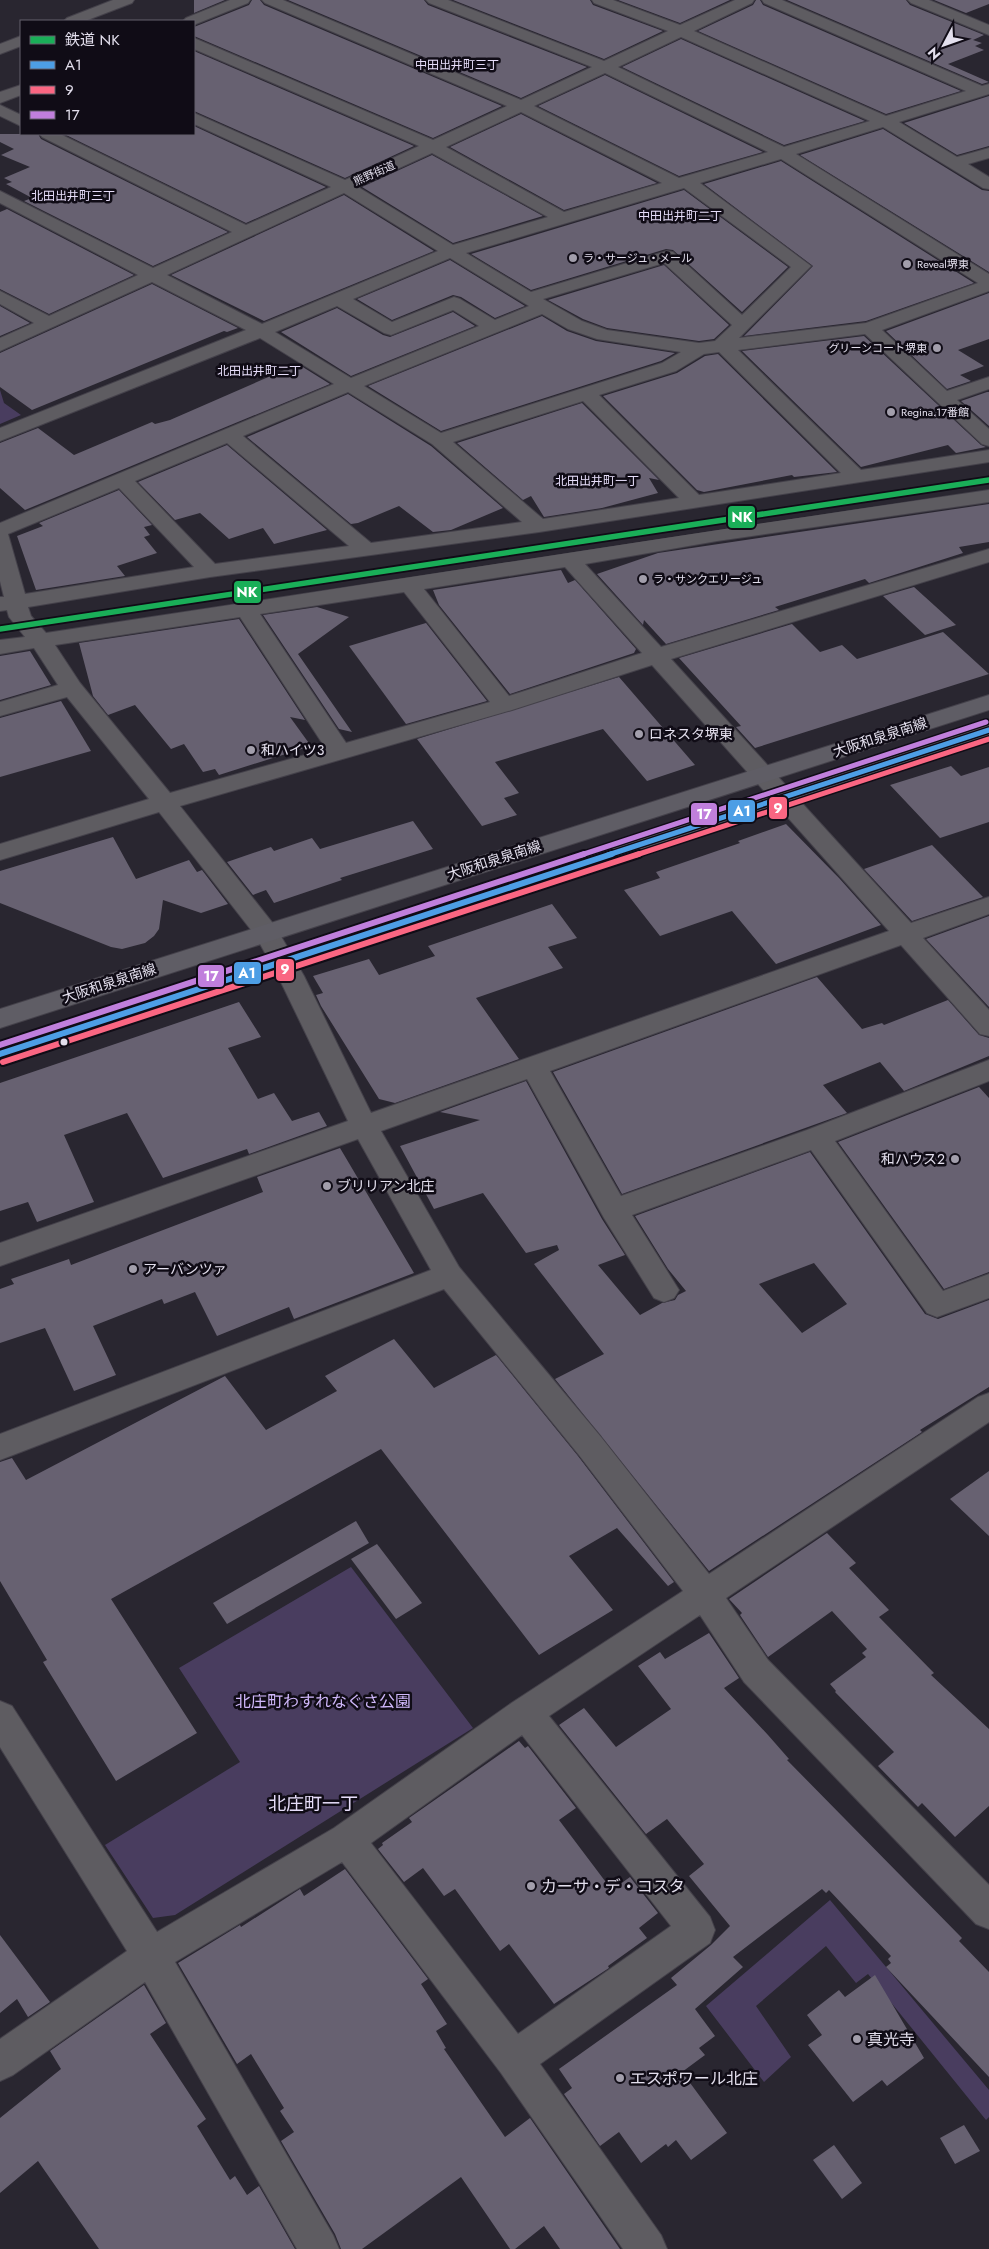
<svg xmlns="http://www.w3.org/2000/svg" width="989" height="2249" viewBox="0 0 989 2249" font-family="Jost,'Noto Sans JP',sans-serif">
<rect width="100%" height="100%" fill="#292630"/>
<g fill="#493d5f">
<polygon points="0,390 4,403 21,415 0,424"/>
<polygon points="351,1567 473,1728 175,1915 153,1918 105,1845 240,1762 179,1668"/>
<polygon points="830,1900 989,2090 989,2117 986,2120 868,1974 856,1983 826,1946 756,2006 791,2057 764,2082 706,2006"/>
</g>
<g fill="#676171" fill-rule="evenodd">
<polygon points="194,0 225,0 194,13"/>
<polygon points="252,0 260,0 264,5 502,106 433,138 194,36 194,27 249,5"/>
<polygon points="288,0 424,0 428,5 587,67 521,98"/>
<polygon points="453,0 590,0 593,5 663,31 604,59"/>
<polygon points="618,0 730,0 680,23"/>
<polygon points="756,0 760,0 763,5 961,91 886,114 698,31 753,5"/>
<polygon points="787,0 906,0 910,5 984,35 973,40 982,43 975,46 984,50 948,64 989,82 982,84"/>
<polygon points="934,0 989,0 989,4 966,13"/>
<polygon points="681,39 865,121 784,145 622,67"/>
<polygon points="194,51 414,146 345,178 194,111"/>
<polygon points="605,75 763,152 679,176 538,106"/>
<polygon points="989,96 989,146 957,155 904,123"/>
<polygon points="521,114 657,183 564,210 450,147"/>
<polygon points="194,126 326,187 246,223 64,134 194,134"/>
<polygon points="883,129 982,190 989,191 989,272 800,155"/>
<polygon points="0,134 38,134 41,139 228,232 153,266 24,201 32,198 6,184 12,182 4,178 30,167 1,155 14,149 0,142"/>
<polygon points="432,155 543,216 453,243 362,187"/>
<polygon points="781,161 974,283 866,321 744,336 813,266 704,184"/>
<polygon points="684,190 788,267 742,312 673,250 666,249 531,290 471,254"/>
<polygon points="344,195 434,251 264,321 171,275"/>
<polygon points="7,209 134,275 49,314 0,289 0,212"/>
<polygon points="450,260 525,306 495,318 461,297 453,295 392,320 357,299"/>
<polygon points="664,265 729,325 714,339 699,341 607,328 583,319 548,300"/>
<polygon points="152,284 238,328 227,332 224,331 32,410 0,387 0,353"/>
<polygon points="989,293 989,339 958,350 984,366 960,375 971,381 947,389 886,331"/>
<polygon points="0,306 30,323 0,336"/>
<polygon points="337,308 383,335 390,337 453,312 475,326 351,376 281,332"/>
<polygon points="542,316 567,331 596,341 675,353 661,361 441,431 368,386"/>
<polygon points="864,336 981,445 986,447 956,453 948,445 861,467 742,351"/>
<polygon points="718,354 837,472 794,477 792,475 704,492 697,490 603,396 677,373 705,356"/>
<polygon points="298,364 330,384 25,510 0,488 0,443 38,428 74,455 152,422 155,424 170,420"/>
<polygon points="987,392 989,392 989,426 961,401"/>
<polygon points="348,394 431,446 503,508 451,530 433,532 399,506 358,523 351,524 247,437"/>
<polygon points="582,403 659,480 649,478 658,493 602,508 544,517 531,496 523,500 457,443"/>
<polygon points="227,445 327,530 274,544 263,528 229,539 200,513 175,520 138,482"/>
<polygon points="119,490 152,525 144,527 150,535 144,537 157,553 117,566 125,576 36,590 17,536 43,526 39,523"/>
<polygon points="989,504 989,542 959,547 963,553 869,583 865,579 775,607 779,610 666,644 644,620 643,625 597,574 658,553"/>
<polygon points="561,570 568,583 575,580 636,649 634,653 510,694 439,605 433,590"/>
<polygon points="914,587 956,625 925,635 883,596"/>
<polygon points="317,607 349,617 298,654 352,732 339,729 263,615"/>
<polygon points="239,619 305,720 290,717 311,746 219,775 215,769 203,772 184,744 171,749 135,705 108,715 93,696 79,643"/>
<polygon points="426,623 487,701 406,724 349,646"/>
<polygon points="792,624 820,652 842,645 857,659 943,632 989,674 755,748 736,727 741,726 679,658"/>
<polygon points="30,651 51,685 0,700 0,656"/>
<polygon points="619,677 695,765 647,781 603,729 495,762 519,793 504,798 517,815 482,826 417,739"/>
<polygon points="61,701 91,751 0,777 0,718"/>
<polygon points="951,766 961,776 989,767 989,822 940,838 890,785"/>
<polygon points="413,821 433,849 340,878 342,880 274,903 266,890 253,895 227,862 271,847 274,851 312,838 320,849"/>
<polygon points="786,824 839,878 881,925 776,964 732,911 660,936 624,890 660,878 656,872 740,843 738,841"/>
<polygon points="113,837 136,879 189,860 197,872 202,870 228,904 201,913 163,900 159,929 154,936 145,943 122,949 111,947 0,903 0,871"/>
<polygon points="932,845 983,897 912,921 864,869"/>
<polygon points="552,904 577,938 548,947 563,968 476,998 519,1059 395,1103 379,1099 321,1006 316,995 323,993 313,976 369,959 379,975 435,956 428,946"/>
<polygon points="989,916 989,1007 926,939"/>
<polygon points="817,977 862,1029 882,1023 884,1025 948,1000 979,1035 989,1038 989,1056 904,1091 880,1062 823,1085 847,1113 622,1194 553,1072"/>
<polygon points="239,1002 261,1037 228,1048 258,1099 274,1093 292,1121 319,1112 327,1126 249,1154 247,1149 163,1178 127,1113 64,1135 94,1202 37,1222 28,1202 0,1211 0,1083"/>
<path d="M526 1081 602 1219 625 1255 598 1265 640 1315 662 1303 675 1300 678 1295 686 1291 668 1269 635 1216 810 1152 925 1314 938 1319 989 1300V1387L920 1430 922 1432 709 1571 555 1379 604 1354 534 1264 559 1250 557 1245 526 1253 483 1193 434 1209 400 1146 480 1120 440 1112ZM814 1263 847 1304 802 1333 759 1284Z"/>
<polygon points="979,1087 989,1098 989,1272 944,1289 838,1142"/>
<polygon points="340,1148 414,1273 294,1319 289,1307 217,1336 195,1292 164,1304 162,1299 93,1326 116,1375 74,1391 45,1328 0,1343 0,1289 14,1284 11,1279 69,1259 71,1265 263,1192 257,1177"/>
<polygon points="394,1339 434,1388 496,1355 578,1456 674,1582 668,1586 617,1528 569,1556 613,1610 539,1655 381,1449 111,1599 197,1733 116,1781 43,1662 47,1660 0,1581 0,1462 12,1458 26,1480 225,1376 266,1430 337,1391 325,1376"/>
<polygon points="989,1471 989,1536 950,1499"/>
<polygon points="356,1521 369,1543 227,1624 213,1603"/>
<polygon points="827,1533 856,1563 849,1568 889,1610 879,1617 934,1673 931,1675 989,1729 989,1806 955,1837 922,1803 918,1807 878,1766 894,1752 835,1692 836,1691 830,1684 866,1657 862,1653 867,1649 832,1611 768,1657 740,1615 742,1613 729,1599"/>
<polygon points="377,1544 422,1603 396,1619 351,1559"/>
<polygon points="709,1633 739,1678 724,1688 768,1735 789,1759 787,1760 962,1938 959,1941 989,1972 989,2077 886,1967 891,1963 888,1959 891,1956 829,1890 826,1893 822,1889 733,1957 743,1967 695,2009 715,2036 699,2048 705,2055 682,2072 727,2133 691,2160 676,2140 668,2147 666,2144 641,2163 619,2132 600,2146 564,2094 572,2088 559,2069 677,1985 671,1978 711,1945 730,1926 689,1876 704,1864 667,1819 646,1834 559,1725 584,1708 616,1747 671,1709 638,1666 660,1652 665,1659"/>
<polygon points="519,1741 525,1748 528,1746 576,1808 559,1820 605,1881 612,1890 630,1877 658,1913 639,1928 647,1938 608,1966 609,1968 554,2004 509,1944 500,1951 455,1889 444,1896 423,1868 404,1882 378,1849 383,1845 382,1843 412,1822 409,1818"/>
<polygon points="345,1869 428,1979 421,1984 447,2024 436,2031 446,2048 444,2049 505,2137 530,2118 620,2249 560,2249 544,2226 515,2249 510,2249 461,2177 362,2249 341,2249 335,2234 281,2141 294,2132 280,2111 284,2108 251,2054 237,2064 178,1963 240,1925 241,1927 300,1889 304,1896"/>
<polygon points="0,1935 50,2002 28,2017 17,1999 0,2013"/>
<polygon points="875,1975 924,2058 887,2086 882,2080 853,2102 808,2045 822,2035 807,2015 839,1990 845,1997"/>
<polygon points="144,1985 166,2023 150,2034 206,2119 197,2126 230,2180 235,2176 247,2195 259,2186 295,2249 99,2249 38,2161 0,2193 0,2118 61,2069 50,2051"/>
<polygon points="964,2125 980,2151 955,2164 940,2138"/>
<polygon points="834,2145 862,2183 842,2199 813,2160"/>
</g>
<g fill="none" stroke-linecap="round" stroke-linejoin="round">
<defs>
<g id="minor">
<polygon points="113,0 134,0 132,3 85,21 64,21 67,18"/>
<polygon points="230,0 250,0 248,3 196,24 194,25 194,21 183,21 186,18"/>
<path d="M262 0H283L521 100 592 67 429 3 426 0H448L604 61 668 31 594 3 592 0H613L680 25 735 0H754L752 3 694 31 886 116 966 91 764 3 762 0H782L982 86 989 84V94L899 122 957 157 989 148V158L968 164 989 177V189L983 188 883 127 796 154 989 274V291L882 330 947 391 989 377V389L957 400 989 429V446L982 444 865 334 738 350 861 470 989 450V462L539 532 210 577 28 607 31 616 46 633C360 586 674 535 989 490V502L717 541 585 564 661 647 989 549V562L671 659 911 923 989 897V914L923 938 989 1010V1036L980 1034 901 945 550 1071 621 1196 807 1130 989 1060V1081L835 1141 943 1291 989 1274V1298L937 1317 927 1313 811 1150 632 1215 679 1290 674 1298 664 1302 654 1298 604 1218 527 1079 381 1131 459 1267 601 1437 709 1574 978 1397 989 1393V1422L726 1598 768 1660 989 1885V1929L976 1924 744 1682 700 1615 549 1716 710 1917 715 1930 710 1943 540 2064 661 2235 667 2249H623L501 2073 342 1862 175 1962 333 2235 339 2249H297L145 1982 13 2075 0 2081V2039L127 1951 0 1747V1701L12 1706 157 1932 334 1828 513 1702 683 1591 579 1455 444 1289 0 1460V1434L431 1270 358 1139 0 1266V1243L348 1121 278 976 255 935 159 812 0 860V844L149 799 67 697 0 716V702L58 685 34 648 0 654V640L25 637 9 617 7 610 0 611V597H4L0 581V523L334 384 260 338 0 441V428L246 330 152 282 0 351V338L34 323 0 304V291L49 316 138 275 0 203V191L153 268 232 232 42 137 40 134H60L246 225 331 187 194 124V113L345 180 419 146 194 49V38L433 140 507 106 265 3ZM681 37 870 121 784 147 618 67ZM605 73 768 152 679 178 534 106ZM521 112 662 183 564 212 446 147ZM432 153 548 217 453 245 358 187ZM781 159 978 283 866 323 739 338 811 266 700 183ZM684 188 791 267 742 315 673 252 667 251 531 292 466 253ZM344 193 438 251 262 324 167 275ZM450 258 529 306 495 320 460 299 454 297 392 322 353 299ZM664 263 732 325 715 341 699 343 607 330 582 321 543 299ZM337 306 384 333 391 335 453 310 479 326 351 378 275 332ZM542 314 568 329 597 339 681 352 662 363 441 433 364 386ZM719 352 841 473 699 495 599 395 676 371 704 354ZM348 392 432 444 522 522 371 543 243 436ZM583 401 679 498 543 519 453 442ZM227 443 349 546 215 564 135 481ZM119 488 194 567 25 594 8 534ZM565 567 642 653 509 696 424 589ZM404 592 490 702 346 743 260 614ZM240 617 326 749 170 793 80 683 55 645ZM652 665 889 931 371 1113 304 976 275 926 180 806 512 710ZM522 1735 671 1926 518 2034 371 1843Z"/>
<polygon points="908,0 929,0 989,25 989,35 911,3"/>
<polygon points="21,36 21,46 0,54 0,44"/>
<polygon points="21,85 21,95 0,103 0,92"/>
<polygon points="0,105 21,115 21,126 0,116"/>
</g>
<g id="major">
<polygon points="989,695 989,710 0,1028 0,1009"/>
<polygon points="989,723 989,738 0,1064 0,1044"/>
</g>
</defs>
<use href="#minor" stroke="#44414a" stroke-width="2"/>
<use href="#major" stroke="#44414a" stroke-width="2"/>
<use href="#minor" fill="#5e5c61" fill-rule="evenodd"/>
<use href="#major" fill="#5f5d65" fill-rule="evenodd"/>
<defs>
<polyline id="bus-1-far1" points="608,855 989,730"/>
<polyline id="bus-1" points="0,1054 612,854"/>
<polyline id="bus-2-far1" points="636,855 989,739"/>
<polyline id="bus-2" points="3,1062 639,854"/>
<polyline id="bus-3-far1" points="581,855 986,722"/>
<polyline id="bus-3" points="0,1045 584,854"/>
</defs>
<use href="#bus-1-far1" stroke="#100c16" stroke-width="8"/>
<use href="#bus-1" stroke="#100c16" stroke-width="10"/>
<use href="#bus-2-far1" stroke="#100c16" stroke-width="8"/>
<use href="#bus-2" stroke="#100c16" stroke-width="10"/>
<use href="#bus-3-far1" stroke="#100c16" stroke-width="8"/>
<use href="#bus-3" stroke="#100c16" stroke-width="10"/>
<use href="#bus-1-far1" stroke="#4d9ee5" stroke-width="5"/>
<use href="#bus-1" stroke="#4d9ee5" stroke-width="6"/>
<use href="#bus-2-far1" stroke="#fa6682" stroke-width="5"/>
<use href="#bus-2" stroke="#fa6682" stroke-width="6"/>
<use href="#bus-3-far1" stroke="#c07fdc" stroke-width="5"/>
<use href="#bus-3" stroke="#c07fdc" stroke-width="6"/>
<defs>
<polyline id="rail-1" points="0,629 989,480"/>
</defs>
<use href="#rail-1" stroke="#100c16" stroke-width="9"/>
<use href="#rail-1" stroke="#1aae58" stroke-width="5.5"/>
</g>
<g fill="#a29eab" stroke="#100c16" stroke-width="2">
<circle cx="573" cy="258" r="5"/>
<circle cx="907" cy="264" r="5"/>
<circle cx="937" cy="348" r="5"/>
<circle cx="891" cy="412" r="5"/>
<circle cx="643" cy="579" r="5"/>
<circle cx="639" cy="734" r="5"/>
<circle cx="251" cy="750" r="5"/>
<circle cx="955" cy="1159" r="5"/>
<circle cx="327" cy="1186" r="5"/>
<circle cx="133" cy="1269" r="5"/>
<circle cx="531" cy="1886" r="5"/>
<circle cx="857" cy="2039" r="5"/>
<circle cx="620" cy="2078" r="5"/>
</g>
<circle fill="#e3dfed" stroke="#100c16" stroke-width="2" cx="64" cy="1042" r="4.5"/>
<g text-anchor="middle" stroke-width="5" stroke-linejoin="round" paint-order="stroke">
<g font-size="11" fill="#e3dfed" stroke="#100c16">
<text transform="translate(374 173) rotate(-24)" y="4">熊野街道</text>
</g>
<g font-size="11" fill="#e3dfed" stroke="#100c16" text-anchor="start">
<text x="583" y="262">ラ・サージュ・メール</text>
<text x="917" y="268">Reveal堺東</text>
<text x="927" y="352" text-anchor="end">グリーンコート堺東</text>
<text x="901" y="416">Regina.17番館</text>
<text x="653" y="583">ラ・サンクエリージュ</text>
</g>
<g font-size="12" fill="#e6ddf9" stroke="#100c16">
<text x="457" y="69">中田出井町三丁</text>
<text x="73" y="200">北田出井町三丁</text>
<text x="680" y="220">中田出井町二丁</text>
<text x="259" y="375">北田出井町二丁</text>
<text x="597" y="485">北田出井町一丁</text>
</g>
<g font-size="14" fill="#e3dfed" stroke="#100c16" text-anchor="start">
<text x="649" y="739">ロネスタ堺東</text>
<text x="261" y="755">和ハイツ3</text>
<text x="945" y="1164" text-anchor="end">和ハウス2</text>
<text x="337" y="1191">ブリリアン北庄</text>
<text x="143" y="1274">アーバンツァ</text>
</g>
<g font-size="14" fill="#e3dfed" stroke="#100c16">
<text transform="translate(880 737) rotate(-18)" y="5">大阪和泉泉南線</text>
<text transform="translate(494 860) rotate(-18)" y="5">大阪和泉泉南線</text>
<text transform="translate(109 983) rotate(-18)" y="5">大阪和泉泉南線</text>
</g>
<g font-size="16" fill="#cfb7fa" stroke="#100c16">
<text x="323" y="1707">北庄町わすれなぐさ公園</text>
</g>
<g font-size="16" fill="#e3dfed" stroke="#100c16" text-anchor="start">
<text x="541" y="1892">カーサ・デ・コスタ</text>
<text x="867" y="2045">真光寺</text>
<text x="630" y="2084">エスポワール北庄</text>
</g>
<g font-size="18" fill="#e6ddf9" stroke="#100c16">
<text x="313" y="1810">北庄町一丁</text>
</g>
</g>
<g stroke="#100c16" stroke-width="2">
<rect x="727" y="505" width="29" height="24" rx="5" fill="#1aae58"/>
<rect x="233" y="580" width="29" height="24" rx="5" fill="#1aae58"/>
<rect x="768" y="796" width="20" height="24" rx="5" fill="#fa6682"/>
<rect x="727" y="799" width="29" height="24" rx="5" fill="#4d9ee5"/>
<rect x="690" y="802" width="28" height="24" rx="5" fill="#c07fdc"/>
<rect x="275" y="958" width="20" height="24" rx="5" fill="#fa6682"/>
<rect x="233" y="961" width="29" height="24" rx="5" fill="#4d9ee5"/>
<rect x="197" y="964" width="28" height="24" rx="5" fill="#c07fdc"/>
</g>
<g font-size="14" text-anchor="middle" font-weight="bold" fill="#fff">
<text x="742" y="522">NK</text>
<text x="247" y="597">NK</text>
<text x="778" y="813">9</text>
<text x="742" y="816">A1</text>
<text x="704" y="819">17</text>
<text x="285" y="974">9</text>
<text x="247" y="978">A1</text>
<text x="211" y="981">17</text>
</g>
<rect x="20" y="20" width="175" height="115" fill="#100c16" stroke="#64606c"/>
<rect x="30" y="36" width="25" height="8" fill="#1aae58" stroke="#64606c"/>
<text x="65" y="45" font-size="15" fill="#e3dfed">鉄道 NK</text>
<rect x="30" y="61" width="25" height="8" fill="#4d9ee5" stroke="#64606c"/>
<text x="65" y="70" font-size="15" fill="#e3dfed">A1</text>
<rect x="30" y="86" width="25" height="8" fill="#fa6682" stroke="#64606c"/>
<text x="65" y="95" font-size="15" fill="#e3dfed">9</text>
<rect x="30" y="111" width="25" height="8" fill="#c07fdc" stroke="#64606c"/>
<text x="65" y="120" font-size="15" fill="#e3dfed">17</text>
<g transform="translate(944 45) rotate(229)" stroke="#100c16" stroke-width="4" paint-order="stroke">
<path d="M0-4L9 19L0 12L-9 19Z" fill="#e3dfed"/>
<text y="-8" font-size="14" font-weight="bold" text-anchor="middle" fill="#e3dfed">N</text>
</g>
</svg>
